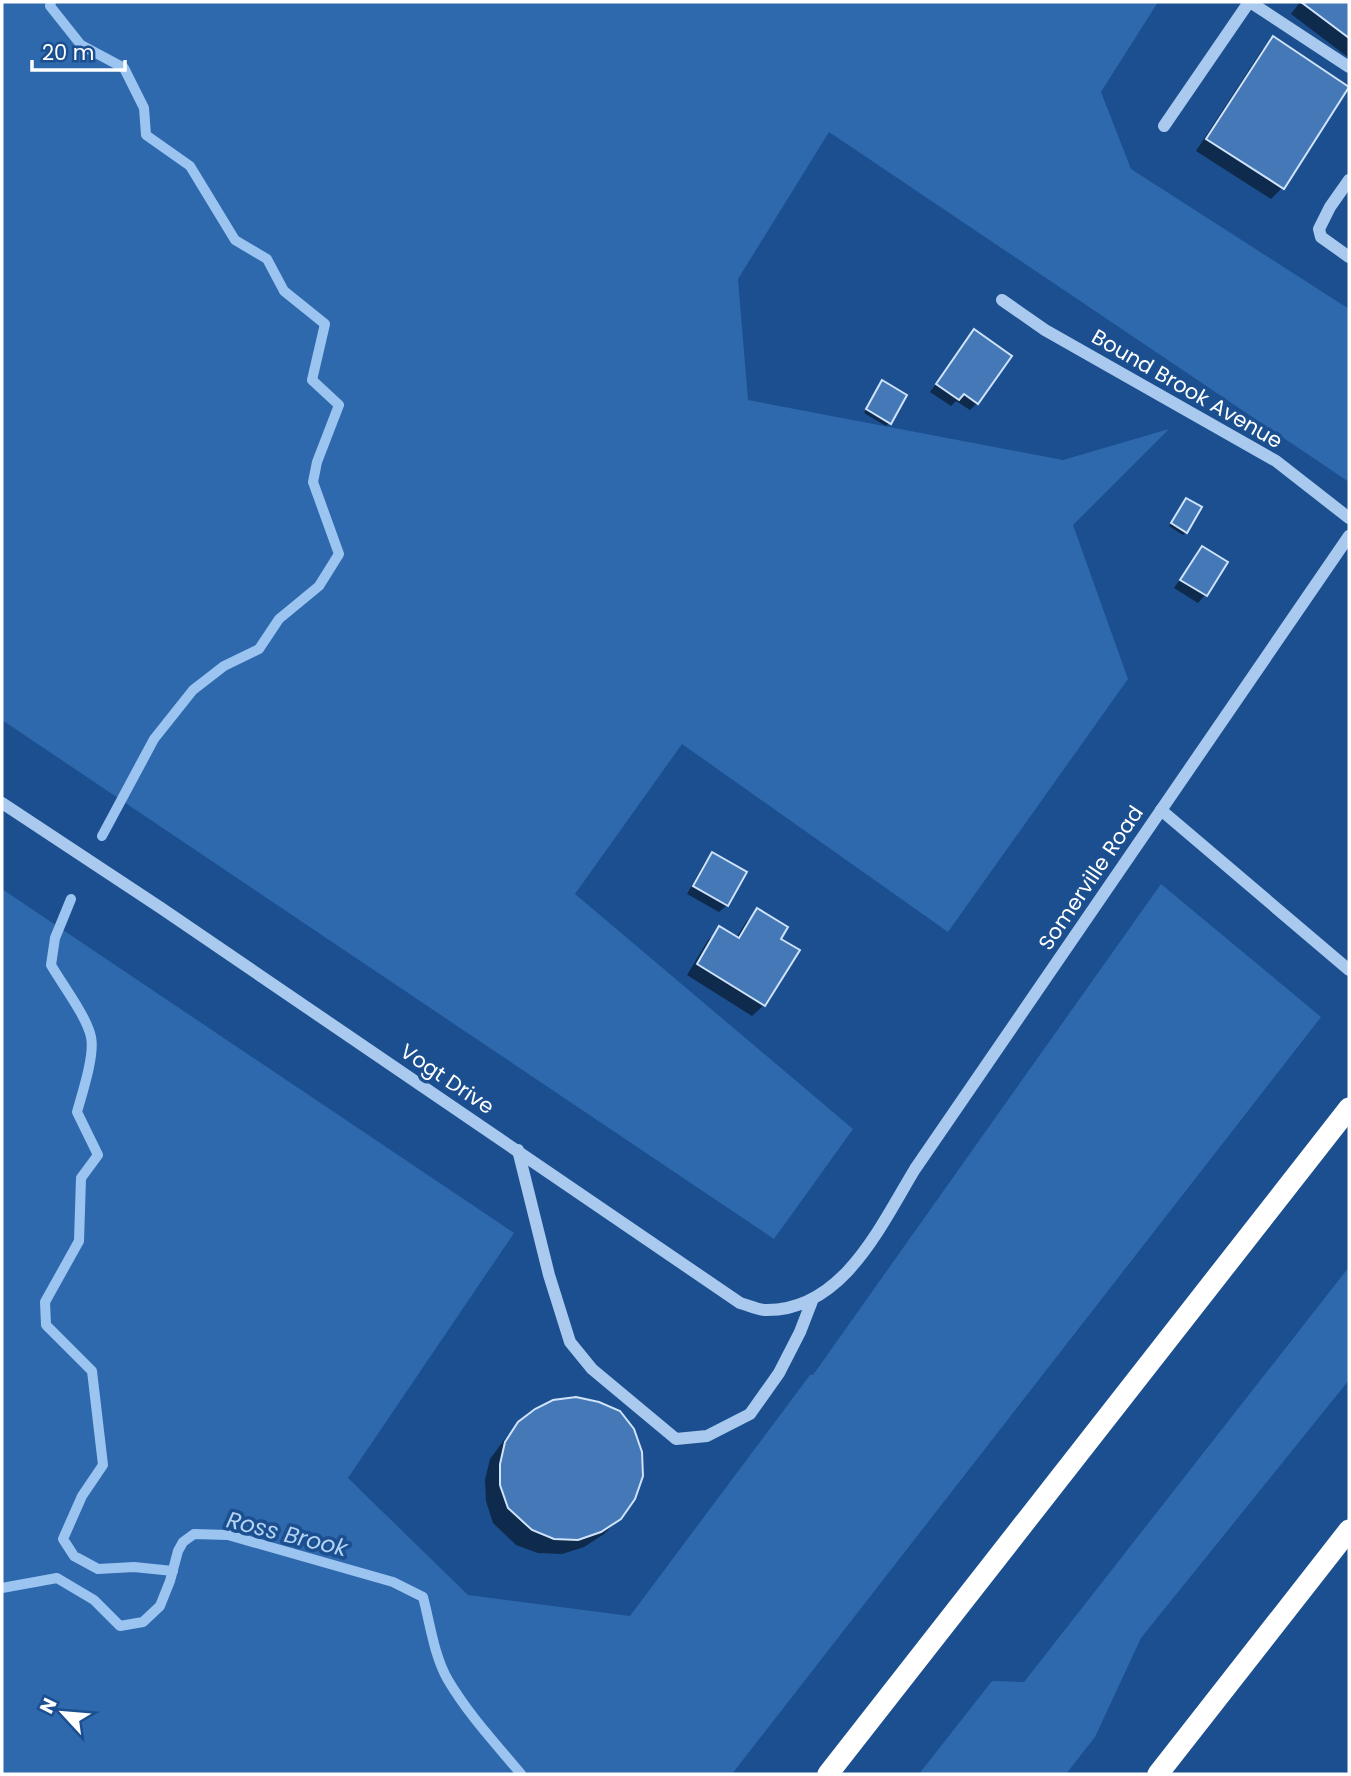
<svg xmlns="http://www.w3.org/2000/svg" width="1351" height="1776" viewBox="0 0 1351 1776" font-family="Poppins,sans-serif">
<rect width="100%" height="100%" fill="#1b4f8f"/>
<g fill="#2e69ad">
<polygon points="2,2 1158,2 1101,92 1131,169 1349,309 1349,482 829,132 738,279 748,400 1063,460 1169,429 1073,525 1128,679 948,932 682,744 575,894 853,1129 774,1239 2,720"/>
<polygon points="1161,884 1321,1017 732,1774 2,1774 2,889 514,1233 348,1478 468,1595 630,1616 810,1375 813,1375"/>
<polygon points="1349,1267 1349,1380 1141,1638 1095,1737 1066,1774 919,1774 992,1681 1024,1682"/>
</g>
<g fill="#0007">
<polygon points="1300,2 1349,2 1349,58 1291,14"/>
<polygon points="1273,39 1348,88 1282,188 1271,199 1196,151 1262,50"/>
<polygon points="974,332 977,403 970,410 956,401 951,406 930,392"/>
<polygon points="879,386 889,423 886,426 864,413"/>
<polygon points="1184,503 1186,532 1183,535 1169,526"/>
<polygon points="1202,548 1226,562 1205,595 1198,603 1174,588"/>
<polygon points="712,855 727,905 719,912 687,894 705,862"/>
<polygon points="758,910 779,939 764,1005 752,1016 687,975 708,940 720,929 736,938 746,922"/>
<polygon points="520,1424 620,1518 604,1534 584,1547 562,1554 538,1553 516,1545 493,1523 486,1501 485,1480 490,1459 504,1440"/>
</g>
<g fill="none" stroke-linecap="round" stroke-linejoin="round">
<g stroke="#9cc4f0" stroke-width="10">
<polyline points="51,2 50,6 81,45 124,68 144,108 146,135 190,166 235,240 267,259 284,291 325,324 312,380 339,405 317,462 313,482 339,554 319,586 279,619 259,649 224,666 193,690 154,739 102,836"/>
<path d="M71 899 55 938 51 965C62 984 87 1017 91 1037 95 1055 82 1094 77 1112L98 1155 81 1178 79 1241 45 1302 46 1325 92 1371 103 1465 82 1496 63 1539 74 1556 98 1569 134 1567 173 1571"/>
<path d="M2 1588 57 1578 94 1600 120 1626 143 1622 160 1606 170 1581 178 1551 183 1542 194 1534 228 1535 393 1582 423 1597C430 1623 434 1656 448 1680 468 1714 496 1744 521 1774"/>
</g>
</g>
<g fill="#4478b7" stroke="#cfe3fa" stroke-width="2">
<polygon points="1301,2 1349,2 1349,38"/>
<polygon points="1273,36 1349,87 1284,189 1206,139"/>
<polygon points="974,329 1012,356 978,404 964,394 959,400 936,384"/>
<polygon points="882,380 907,395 891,424 866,409"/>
<polygon points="1186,498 1202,507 1187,533 1171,523"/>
<polygon points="1202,546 1228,562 1207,596 1180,580"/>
<polygon points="712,852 747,872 728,906 693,886"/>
<polygon points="757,908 788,927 781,939 800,950 765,1006 697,964 719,926 739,938"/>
<polygon points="576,1397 599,1402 620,1411 634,1429 642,1452 643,1476 635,1499 621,1519 601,1532 578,1540 554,1539 532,1530 508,1508 500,1485 500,1464 505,1442 518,1422 535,1409 553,1400"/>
</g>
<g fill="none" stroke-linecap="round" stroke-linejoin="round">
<g stroke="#a9c9ee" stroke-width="12">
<polyline points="1250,2 1349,67"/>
<polyline points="1164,126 1249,2"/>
<polyline points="1349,180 1330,207 1319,229 1321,237 1349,257"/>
<polyline points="1002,300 1045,330 1276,461 1349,518"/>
<path d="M2 803 161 908 740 1303C748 1305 758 1310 766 1310 843 1311 881 1225 915 1169L1349 536"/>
<polyline points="1161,810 1349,970"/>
<polyline points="518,1150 549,1275 570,1342 592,1369 676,1439 707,1436 750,1414 779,1373 800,1332 812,1301"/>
</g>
<g stroke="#fff" stroke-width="21">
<polyline points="828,1774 1349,1108"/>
<polyline points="1158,1774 1349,1530"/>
</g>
</g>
<g text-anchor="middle" stroke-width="7" stroke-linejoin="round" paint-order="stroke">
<g font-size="21" fill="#fff" stroke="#1b4f8f">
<text transform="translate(1187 389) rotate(30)" y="7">Bound Brook Avenue</text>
<text transform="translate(1091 878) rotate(-56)" y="7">Somerville Road</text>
<text transform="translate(447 1079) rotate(34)" y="7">Vogt Drive</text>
</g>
<g font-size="23" font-style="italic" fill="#b5d3f5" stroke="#1b4f8f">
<text transform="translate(287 1534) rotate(14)" y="8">Ross Brook</text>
</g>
</g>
<rect width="1351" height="1776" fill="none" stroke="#ffffff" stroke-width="7"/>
<g transform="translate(63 1713) rotate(296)" stroke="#1b4f8f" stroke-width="5" paint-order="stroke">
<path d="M0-5L12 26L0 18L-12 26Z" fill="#ffffff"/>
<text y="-10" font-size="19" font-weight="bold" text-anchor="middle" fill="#ffffff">N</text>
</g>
<path d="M32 60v10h93v-10" fill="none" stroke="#ffffff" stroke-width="3.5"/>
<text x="42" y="60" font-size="21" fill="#ffffff" stroke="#1b4f8f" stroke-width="5" paint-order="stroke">20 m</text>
</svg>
